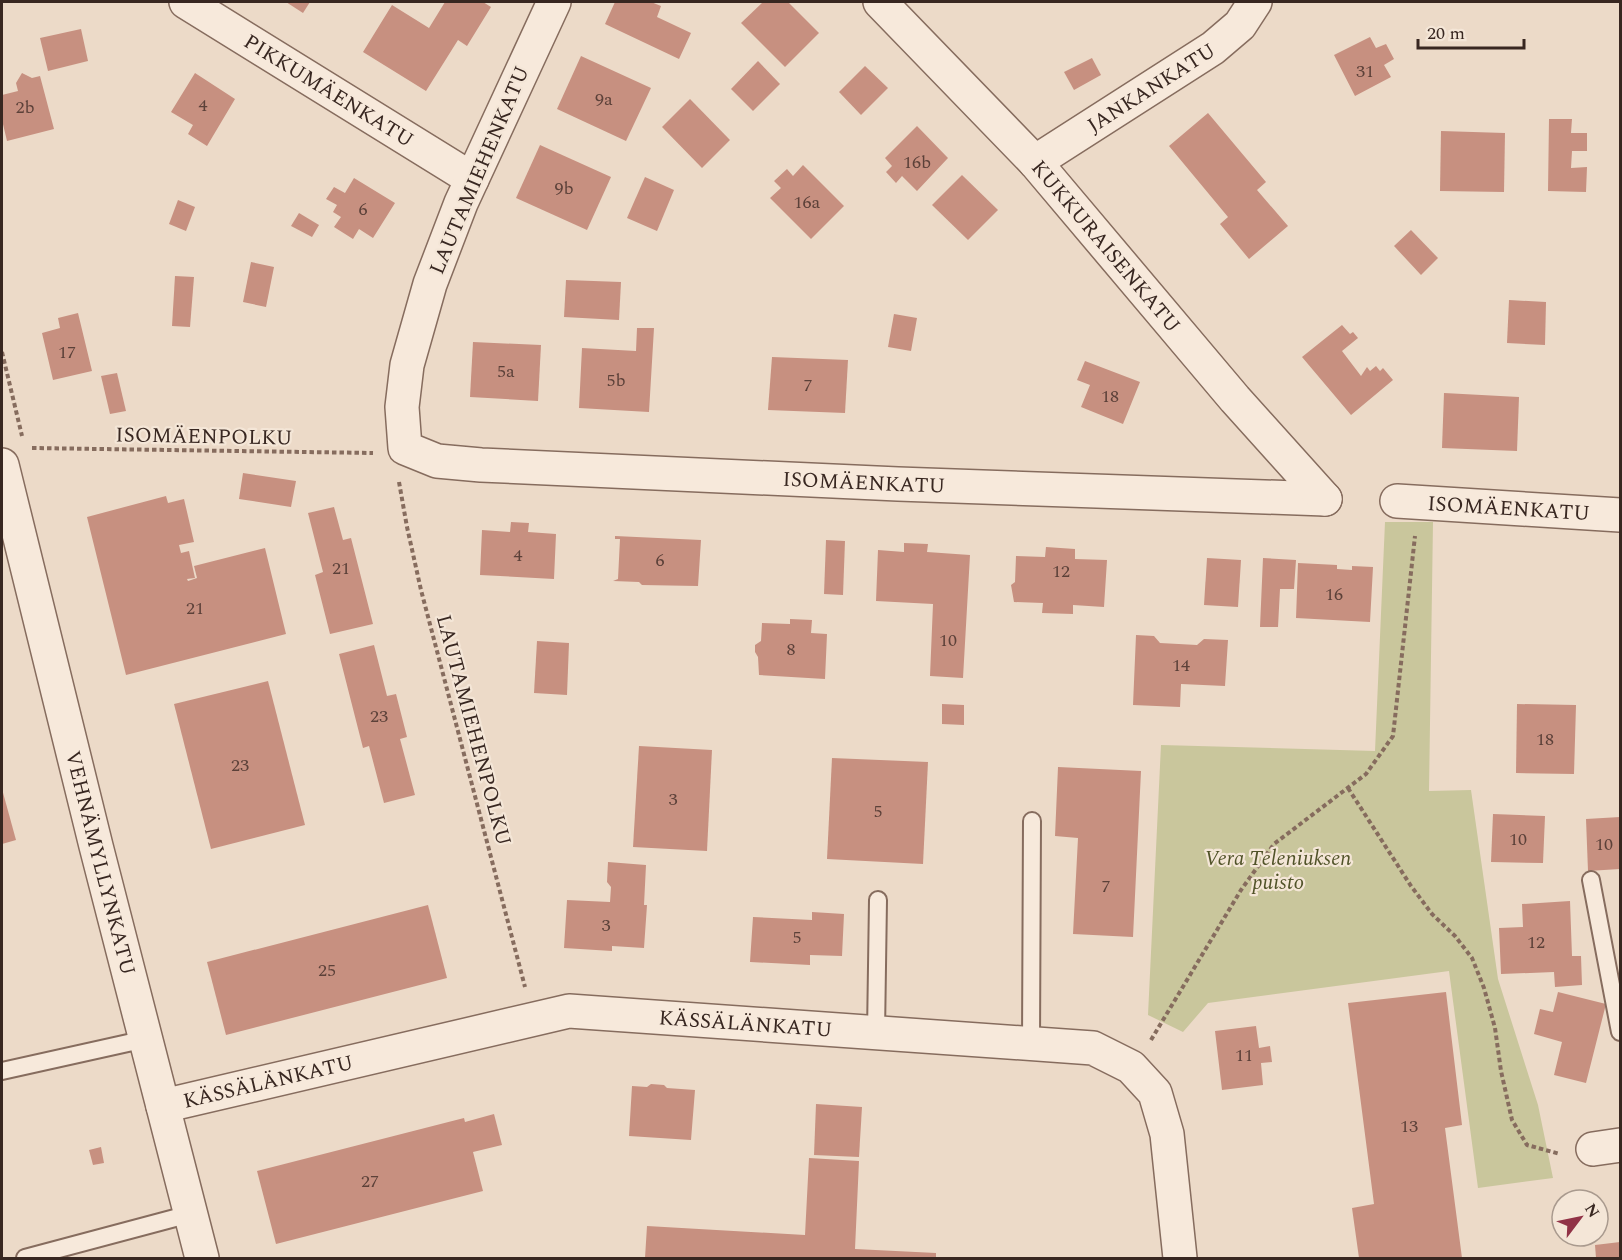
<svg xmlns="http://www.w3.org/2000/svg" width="1622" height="1260" viewBox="0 0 1622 1260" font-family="Spectral,serif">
<rect width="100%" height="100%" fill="#ecdac8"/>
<polygon fill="#c9c69c" points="1385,522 1433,522 1429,791 1471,790 1498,979 1538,1105 1553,1178 1478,1188 1449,971 1208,1003 1183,1032 1148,1015 1161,745 1375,751"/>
<g fill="#c79080">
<polygon points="286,2 310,2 303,13"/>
<polygon points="445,2 483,2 491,7 467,46 458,40 426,91 363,52 392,5 429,28"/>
<polygon points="615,2 651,2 661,6 657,17 691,33 679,59 605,24"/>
<polygon points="763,2 788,2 819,33 785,67 741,23"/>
<polygon points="81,29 88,61 48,71 40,38"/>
<polygon points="1370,37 1376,48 1386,44 1394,59 1384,65 1391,77 1355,96 1334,55"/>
<polygon points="581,56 651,88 626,141 557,109"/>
<polygon points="1092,58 1101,75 1074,90 1064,72"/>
<polygon points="758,61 780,84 753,111 731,89"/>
<polygon points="865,66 888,88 861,115 839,92"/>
<polygon points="22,73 32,78 40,76 54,129 7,141 2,120 2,95 18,91 16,83"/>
<polygon points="195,73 235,99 207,146 188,134 193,125 171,112"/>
<polygon points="690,99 730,140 702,168 662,127"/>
<polygon points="1208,113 1266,182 1257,190 1288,226 1249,259 1220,224 1228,217 1169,146"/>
<polygon points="1549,119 1572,119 1571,133 1587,133 1587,151 1572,151 1571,168 1587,167 1586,192 1548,191"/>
<polygon points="917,126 948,158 917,191 902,176 896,183 886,172 892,166 885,158"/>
<polygon points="1441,131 1505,133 1504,192 1440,191"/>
<polygon points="540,145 611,177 587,230 516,198"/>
<polygon points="803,165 844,206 811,239 770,198 781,188 774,181 787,169 793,176"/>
<polygon points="962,175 998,210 968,240 932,205"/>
<polygon points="645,177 674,190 657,231 627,218"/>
<polygon points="354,178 395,203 373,238 359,229 353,239 334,227 341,217 333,212 337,205 326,199 334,187 345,193"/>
<polygon points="178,200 195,207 186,231 169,224"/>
<polygon points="299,213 319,225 312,237 291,226"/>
<polygon points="1411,230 1438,258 1421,275 1394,246"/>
<polygon points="251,262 274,267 266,307 243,302"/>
<polygon points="175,276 194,277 190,327 172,326"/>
<polygon points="566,280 621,282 619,320 564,317"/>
<polygon points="1509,300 1546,302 1545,345 1507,343"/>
<polygon points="78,313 92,371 53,380 42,333 60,328 58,318"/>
<polygon points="894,314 917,318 911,351 888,347"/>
<polygon points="1342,325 1350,334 1353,332 1358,338 1342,351 1361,376 1367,367 1370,371 1376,366 1380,371 1383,368 1393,380 1351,415 1302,357"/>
<polygon points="637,328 654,328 649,412 579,408 582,348 636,351"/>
<polygon points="473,342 541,345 538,401 470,397"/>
<polygon points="772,357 848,360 845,413 768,410"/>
<polygon points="1085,361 1140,382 1123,424 1081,407 1090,385 1077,380"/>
<polygon points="117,373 126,411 110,414 101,376"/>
<polygon points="1444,393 1519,397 1517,451 1442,448"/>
<polygon points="243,473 296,481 291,507 239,499"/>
<polygon points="166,496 168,503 184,499 194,542 179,545 181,553 189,551 195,578 187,579 188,581 197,578 194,566 265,548 286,634 126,675 87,517"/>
<polygon points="334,507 343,540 351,538 373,624 330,634 315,575 323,572 308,513"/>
<polygon points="511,522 529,523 528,532 556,534 554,579 480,575 482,530 510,532"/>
<polygon points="615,536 701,540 698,586 642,585 639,582 613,581 618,579 620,539 615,539"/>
<polygon points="826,540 845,541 843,595 824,594"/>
<polygon points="904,543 928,544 927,552 970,555 963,678 930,676 933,604 876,601 878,550 904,552"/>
<polygon points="1046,547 1075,549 1075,559 1107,560 1104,607 1073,605 1073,614 1042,613 1043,603 1014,602 1011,585 1015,582 1016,556 1045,557"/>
<polygon points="1207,558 1241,560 1238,607 1204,605"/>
<polygon points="1263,558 1296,560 1294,589 1280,589 1278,627 1260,627"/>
<polygon points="1298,563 1337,565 1337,569 1352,570 1352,566 1373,567 1370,622 1296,618"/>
<polygon points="790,619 812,620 811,633 827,634 825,679 759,675 758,657 755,652 755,645 761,641 762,623 790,624"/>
<polygon points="1136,635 1154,636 1160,643 1197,645 1204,639 1228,640 1225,686 1181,684 1180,707 1133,705"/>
<polygon points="537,641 569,643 567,695 534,693"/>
<polygon points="374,645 387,696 396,694 407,737 400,739 415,795 384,803 369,746 363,748 339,654"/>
<polygon points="268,681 305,825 211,849 174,704"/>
<polygon points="942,704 964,705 964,725 942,724"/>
<polygon points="1517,704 1576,705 1574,774 1516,773"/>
<polygon points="639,746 712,750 707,851 633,847"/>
<polygon points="832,758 928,762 923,864 827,859"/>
<polygon points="1058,767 1141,771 1133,937 1073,934 1078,838 1055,836"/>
<polygon points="2,789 16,840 2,844"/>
<polygon points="1493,814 1545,816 1543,863 1491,862"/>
<polygon points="1620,817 1620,869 1588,871 1586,819"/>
<polygon points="608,862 646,865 644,905 647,905 644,948 612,946 612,951 564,948 567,900 610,902 611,887 607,882"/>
<polygon points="1570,901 1572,956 1581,956 1582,985 1555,987 1554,972 1501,974 1499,928 1523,927 1522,904"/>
<polygon points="428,905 447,978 226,1035 207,962"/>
<polygon points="812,912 844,914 842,956 810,955 810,965 750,962 753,917 812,920"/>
<polygon points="1446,992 1462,1125 1445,1128 1462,1258 1359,1258 1352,1208 1374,1204 1348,1003"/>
<polygon points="1558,992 1606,1004 1586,1083 1554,1075 1562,1042 1534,1034 1540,1009 1553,1012"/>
<polygon points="1256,1026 1259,1048 1270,1046 1272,1062 1261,1063 1263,1085 1222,1090 1215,1031"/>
<polygon points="651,1084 664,1085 667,1088 695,1090 691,1140 629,1136 632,1086 647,1087"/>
<polygon points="816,1104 862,1107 859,1157 814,1155"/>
<polygon points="494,1114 502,1145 473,1152 483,1191 276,1244 257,1171 464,1118 465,1122"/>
<polygon points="101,1147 104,1163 93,1165 89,1150"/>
<polygon points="809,1158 859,1161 855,1249 936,1253 936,1258 645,1258 647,1226 805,1235"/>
<polygon points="1620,1242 1620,1258 1596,1258 1595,1245"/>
</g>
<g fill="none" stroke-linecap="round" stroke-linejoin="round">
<defs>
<g id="service">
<polyline points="1591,880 1620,1032"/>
<polyline points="876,1033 878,900"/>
<polyline points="1031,1044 1032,821"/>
<polyline points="2,1071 146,1039"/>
<polyline points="25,1258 190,1214"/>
</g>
<g id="minor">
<path id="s1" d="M186 2 472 179"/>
<path id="s2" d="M554 2 461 203 430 284 407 365 402 407 405 448 437 461 481 465 898 484 1325 499"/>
<path id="s3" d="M880 2 1035 162 1235 399 1325 499"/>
<path id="s4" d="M1035 162 1213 48 1240 25 1255 2"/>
<path id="s5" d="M2 465 96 846 202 1258"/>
<path id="s6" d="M1397 501 1620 515"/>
<path id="s7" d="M163 1106 569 1011 1093 1048 1131 1067 1155 1093 1167 1134 1180 1258"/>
<polyline points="1593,1149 1620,1145"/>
</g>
</defs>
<use href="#service" stroke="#866c5e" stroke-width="20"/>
<use href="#minor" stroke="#866c5e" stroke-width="36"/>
<g stroke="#866c5e" stroke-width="4" stroke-dasharray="4.5 3" stroke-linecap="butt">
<polyline points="2,352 22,436"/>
<polyline points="32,448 373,453"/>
<polyline points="399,482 407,527 421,590 525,987"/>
<polyline points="1348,788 1411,886 1432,914 1455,936 1472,958 1484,988 1495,1028 1501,1071 1512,1120 1527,1145 1560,1154"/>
<polyline points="1151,1040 1241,890 1274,844 1366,774 1393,736 1415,536"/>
</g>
<use href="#service" stroke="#f7e9db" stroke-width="16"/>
<use href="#minor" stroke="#f7e9db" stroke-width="33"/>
</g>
<g text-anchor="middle" stroke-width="4.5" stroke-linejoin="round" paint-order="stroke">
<g font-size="18" fill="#5c4139">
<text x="1365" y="77">31</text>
<text x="604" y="105">9a</text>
<text x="203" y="111">4</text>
<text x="25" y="113">2b</text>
<text x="917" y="168">16b</text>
<text x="564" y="194">9b</text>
<text x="807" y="208">16a</text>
<text x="363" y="215">6</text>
<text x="67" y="358">17</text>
<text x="506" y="377">5a</text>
<text x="616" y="386">5b</text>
<text x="808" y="391">7</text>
<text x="1110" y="402">18</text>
<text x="518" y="561">4</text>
<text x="660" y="566">6</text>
<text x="341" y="574">21</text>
<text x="1061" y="577">12</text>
<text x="1334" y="600">16</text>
<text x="195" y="614">21</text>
<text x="948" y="646">10</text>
<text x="791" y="655">8</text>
<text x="1181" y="671">14</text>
<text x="379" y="722">23</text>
<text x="1545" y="745">18</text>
<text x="240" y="771">23</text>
<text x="673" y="805">3</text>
<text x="878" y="817">5</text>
<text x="1518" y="845">10</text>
<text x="1604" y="850">10</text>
<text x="1106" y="892">7</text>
<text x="606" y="931">3</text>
<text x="797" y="943">5</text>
<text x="1536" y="948">12</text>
<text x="327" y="976">25</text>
<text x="1244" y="1061">11</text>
<text x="1409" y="1132">13</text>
<text x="370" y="1187">27</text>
</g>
<g font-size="21" fill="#382721" stroke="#f4e6d7">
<text dy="7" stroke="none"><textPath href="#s4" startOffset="138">JANKANKATU</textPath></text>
<text dy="7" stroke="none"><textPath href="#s1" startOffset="168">PIKKUMÄENKATU</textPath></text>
<text transform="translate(479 170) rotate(-67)" y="7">LAUTAMIEHENKATU</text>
<text dy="7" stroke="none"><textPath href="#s3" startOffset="333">KUKKURAISENKATU</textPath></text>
<text transform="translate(204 436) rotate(1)" y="7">ISOMÄENPOLKU</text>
<text dy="7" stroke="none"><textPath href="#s2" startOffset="938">ISOMÄENKATU</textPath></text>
<text dy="7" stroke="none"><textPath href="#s6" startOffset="112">ISOMÄENKATU</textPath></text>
<text transform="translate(474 730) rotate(75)" y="7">LAUTAMIEHENPOLKU</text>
<text dy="7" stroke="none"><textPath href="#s5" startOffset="410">VEHNÄMYLLYNKATU</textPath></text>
<text dy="7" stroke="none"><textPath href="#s7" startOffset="594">KÄSSÄLÄNKATU</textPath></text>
<text dy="7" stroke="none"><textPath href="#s7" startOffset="108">KÄSSÄLÄNKATU</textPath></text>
</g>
<g font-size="21" font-style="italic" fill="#515329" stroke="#f4e6d7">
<text x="1278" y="865">Vera Teleniuksen<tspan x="1278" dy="24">puisto</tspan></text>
</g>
</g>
<rect width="1622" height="1260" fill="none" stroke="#382721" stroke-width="6"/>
<g transform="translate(1580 1218) rotate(58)"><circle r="28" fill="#f4e6d7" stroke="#a99a8e" stroke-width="1.5"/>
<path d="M0-4.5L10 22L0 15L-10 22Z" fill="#913246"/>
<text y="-9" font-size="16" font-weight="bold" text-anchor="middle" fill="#382721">N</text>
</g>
<path d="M1418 39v9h106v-9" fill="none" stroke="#382721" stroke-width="3"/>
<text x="1427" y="39" font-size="18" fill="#382721" stroke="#f4e6d7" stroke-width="4.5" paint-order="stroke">20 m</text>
</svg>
